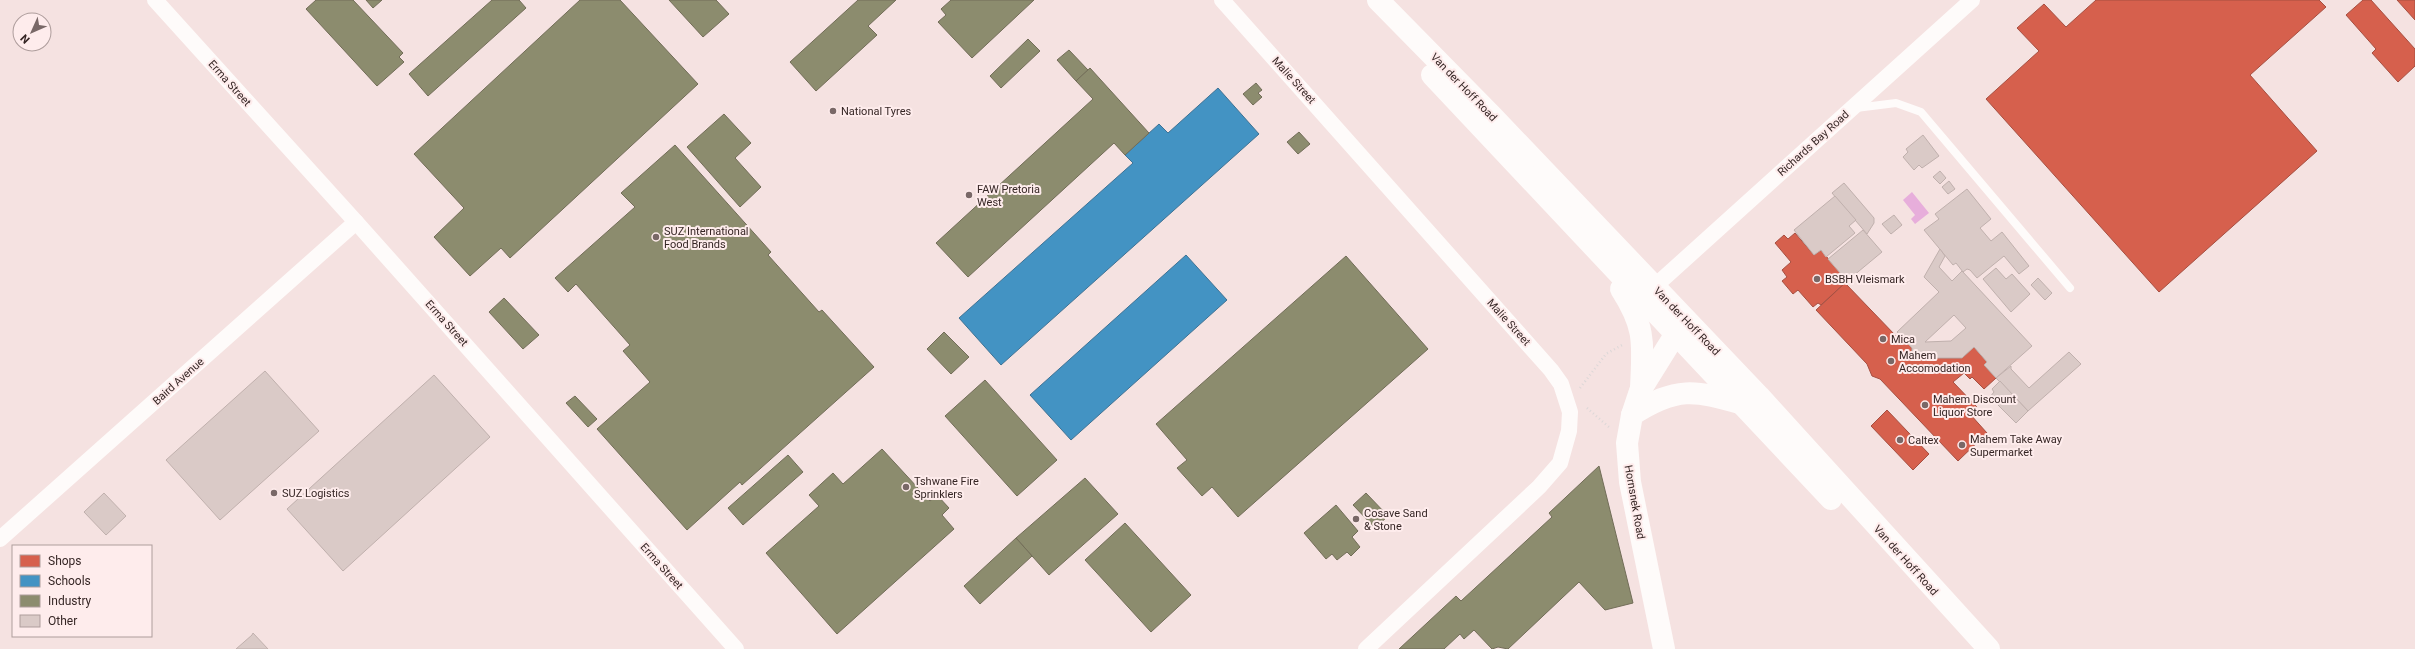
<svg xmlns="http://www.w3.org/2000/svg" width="2415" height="649" viewBox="0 0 2415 649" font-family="Roboto,sans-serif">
<rect width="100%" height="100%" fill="#f5e2e1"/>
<polygon fill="#e7aedb" points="1912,192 1929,213 1915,224 1911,219 1915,215 1903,200"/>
<g fill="#d6604d" stroke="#a64f41">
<polygon points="2096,0 2319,0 2326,7 2250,75 2317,151 2159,292 1986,99 2039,51 2017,28 2044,4 2066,27"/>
<polygon points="2363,0 2371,0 2415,49 2415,66 2398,82 2372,53 2376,49 2346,15"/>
<polygon points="2397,0 2415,0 2415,20"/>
<polygon points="1795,233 1814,255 1821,250 1847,281 1821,305 1818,303 1813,307 1798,290 1793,294 1782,281 1787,277 1782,270 1791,262 1775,243 1784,235 1788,239"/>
<polygon points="1845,283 1896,336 1898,334 1912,348 1912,358 1962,358 1974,347 1987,362 1984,365 1996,378 1984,389 1972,377 1970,379 1964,373 1953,382 1977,407 1970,414 1987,433 1958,461 1880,379 1872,376 1867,364 1816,310"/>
<polygon points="1887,410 1929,454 1913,470 1871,426"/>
</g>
<g fill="#4393c3" stroke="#3f7294">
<polygon points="1218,88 1259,134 1001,365 959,318 1133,163 1125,155 1159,124 1168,133"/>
<polygon points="1186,255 1227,300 1071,440 1030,395"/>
</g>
<g fill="#8c8c6e" stroke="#726d58">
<polygon points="316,0 353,0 403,53 399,57 404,62 377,86 306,9"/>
<polygon points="366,0 382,0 373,8"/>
<polygon points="492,0 519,0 526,8 428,96 409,74"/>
<polygon points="580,0 620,0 698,84 510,258 501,248 470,276 434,237 464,208 414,154"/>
<polygon points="669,0 716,0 729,14 703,37"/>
<polygon points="858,0 896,0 868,26 877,35 816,91 790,62"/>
<polygon points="951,0 1034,0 972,58 938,22 946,15 941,9"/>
<polygon points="1028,39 1040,51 1001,88 990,76"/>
<polygon points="1069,50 1088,70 1076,81 1057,60"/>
<polygon points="1090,68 1149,133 1125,155 1114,143 968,277 936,243 1093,99 1076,81"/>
<polygon points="1256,83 1262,90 1258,93 1262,97 1253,105 1243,94"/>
<polygon points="724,114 751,143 735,158 761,187 740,207 687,147"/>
<polygon points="1299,132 1310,144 1298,154 1287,142"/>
<polygon points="675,145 771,252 768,255 819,312 822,310 874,367 742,485 740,482 687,530 597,429 650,382 623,351 630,345 576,284 568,292 555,278 635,207 621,193"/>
<polygon points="1346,256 1428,349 1238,517 1212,487 1202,496 1177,468 1187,460 1156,424"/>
<polygon points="504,298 539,335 523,349 489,312"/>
<polygon points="944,332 969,357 951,374 927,349"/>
<polygon points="985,380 1057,460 1017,496 945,416"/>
<polygon points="575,396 597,419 588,427 566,403"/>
<polygon points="882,449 930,501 937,495 949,508 942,515 954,529 837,634 766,553 819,506 809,495 833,473 843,484"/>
<polygon points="788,455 803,472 743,525 728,508"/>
<polygon points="1599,466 1633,603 1605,610 1579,582 1508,649 1498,647 1492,649 1474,630 1464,639 1460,634 1444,649 1399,649 1456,596 1461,601 1552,517 1549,513"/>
<polygon points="1085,478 1118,514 1049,575 1016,538"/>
<polygon points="1366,493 1388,516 1375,528 1353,505"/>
<polygon points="1336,505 1358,531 1352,537 1360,547 1351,556 1347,552 1337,560 1332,554 1326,559 1304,533"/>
<polygon points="1125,523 1191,595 1151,632 1085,560"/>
<polygon points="1016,538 1032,556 980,604 964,586"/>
</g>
<g fill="#dacac7" stroke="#c0b0ad" fill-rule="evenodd">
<polygon points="1923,135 1939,156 1922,168 1919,165 1914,170 1903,157 1908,152 1906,149"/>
<polygon points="1940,171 1946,178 1940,184 1933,177"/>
<polygon points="1949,181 1955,189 1948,194 1942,187"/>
<polygon points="1844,183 1874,218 1874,223 1867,234 1832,193"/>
<polygon points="1967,189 1991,219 1980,228 1991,241 2002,232 2029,266 2019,274 2004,256 1977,278 1970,270 1967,269 1963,272 1956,263 1953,265 1924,230 1939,219 1935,214"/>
<polygon points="1835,196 1856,220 1849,226 1855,233 1826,257 1821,250 1814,255 1794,230"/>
<polygon points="1894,215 1902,225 1891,234 1882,224"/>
<polygon points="1863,230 1882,252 1847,281 1828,259"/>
<path d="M1940 249 1945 256 1939 267 1952 281 1962 271 2032 346 1996 378 1984 365 1987 362 1974 347 1962 358H1912V348L1897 332 1939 292 1924 277ZM1954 315 1966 328 1951 341 1925 342Z"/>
<polygon points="1996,268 2006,279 2012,274 2030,294 2011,312 1983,279"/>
<polygon points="2038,278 2052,293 2045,300 2031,285"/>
<polygon points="2069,352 2081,364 2028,411 1996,378 2011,366 2011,369 2029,388"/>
<polygon points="265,371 319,431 220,520 166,460"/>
<polygon points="434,375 490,437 343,571 287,509"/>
<polygon points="2000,381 2028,411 2016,423 1990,397 1994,392 1992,389"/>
<polygon points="104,493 126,516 106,535 84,512"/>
<polygon points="253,633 268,649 236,649 252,635"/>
</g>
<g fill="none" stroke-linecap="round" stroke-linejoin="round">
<g stroke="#dcd7d7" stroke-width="2.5" stroke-dasharray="1 3" stroke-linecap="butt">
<polyline points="1580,388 1606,354 1622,345"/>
<polyline points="1587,408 1610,428"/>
</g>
<polyline stroke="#fefbfa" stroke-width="8" points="1856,108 1896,103 1921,112 2070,288"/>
<g stroke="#fefbfa" stroke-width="16">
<polyline points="155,0 356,222 736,649"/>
<polyline points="1222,0 1551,370 1561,384 1570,412 1569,431 1560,463 1539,487 1366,649"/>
<polyline points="1654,287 1972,0"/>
<polyline points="0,539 356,222"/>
</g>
<g stroke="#fefbfa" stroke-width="22">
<polyline points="1378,0 1493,117 1759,396 1989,649"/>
<polyline points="1432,75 1831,499"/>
<path d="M1621 289C1646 328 1643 343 1641 388"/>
<path d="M1632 415C1677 386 1694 390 1743 404"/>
<polyline points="1664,649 1630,482 1627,443 1632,415 1640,391 1683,322"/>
</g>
</g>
<g fill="#796867" stroke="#feecec" stroke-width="1.5">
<circle cx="833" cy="111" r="4"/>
<circle cx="969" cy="195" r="4"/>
<circle cx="656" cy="237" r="4"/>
<circle cx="1817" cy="279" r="4"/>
<circle cx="1883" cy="339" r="4"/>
<circle cx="1891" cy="361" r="4"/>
<circle cx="1925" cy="405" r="4"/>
<circle cx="1900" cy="440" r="4"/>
<circle cx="1962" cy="445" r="4"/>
<circle cx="906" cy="487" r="4"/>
<circle cx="274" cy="493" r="4"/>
<circle cx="1356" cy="519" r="4"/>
</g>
<g text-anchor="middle" stroke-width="4" stroke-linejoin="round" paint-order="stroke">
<g font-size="11" fill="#362625" stroke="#feecec">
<text transform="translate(1294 80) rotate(48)" y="4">Malie Street</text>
<text transform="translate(230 83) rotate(48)" y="4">Erma Street</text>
<text transform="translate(1464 87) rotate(46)" y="4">Van der Hoff Road</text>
<text transform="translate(1813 143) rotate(-42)" y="4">Richards Bay Road</text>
<text transform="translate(1687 321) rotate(46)" y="4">Van der Hoff Road</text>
<text transform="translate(1509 322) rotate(48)" y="4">Malie Street</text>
<text transform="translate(447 323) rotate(48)" y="4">Erma Street</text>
<text transform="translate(178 381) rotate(-42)" y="4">Baird Avenue</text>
<text transform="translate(1635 502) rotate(80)" y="4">Hornsnek Road</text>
<text transform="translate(1906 560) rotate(48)" y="4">Van der Hoff Road</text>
<text transform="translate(662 566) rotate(48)" y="4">Erma Street</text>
</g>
<g font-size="11" fill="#362625" stroke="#feecec" text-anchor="start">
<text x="841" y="115">National Tyres</text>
<text x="977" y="193">FAW Pretoria<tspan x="977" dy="13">West</tspan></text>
<text x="664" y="235">SUZ International<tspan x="664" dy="13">Food Brands</tspan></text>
<text x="1825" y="283">BSBH Vleismark</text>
<text x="1891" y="343">Mica</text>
<text x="1899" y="359">Mahem<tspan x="1899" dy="13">Accomodation</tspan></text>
<text x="1933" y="403">Mahem Discount<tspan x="1933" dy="13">Liquor Store</tspan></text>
<text x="1970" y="443">Mahem Take Away<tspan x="1970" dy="13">Supermarket</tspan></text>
<text x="1908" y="444">Caltex</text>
<text x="914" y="485">Tshwane Fire<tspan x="914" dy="13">Sprinklers</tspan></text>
<text x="282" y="497">SUZ Logistics</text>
<text x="1364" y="517">Cosave Sand<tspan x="1364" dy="13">&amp; Stone</tspan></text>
</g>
</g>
<rect x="12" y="545" width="140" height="92" fill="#feecec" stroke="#ae9d9c"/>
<rect x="20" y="555" width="20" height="12" fill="#d6604d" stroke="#ae9d9c"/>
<text x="48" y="565" font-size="12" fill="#362625">Shops</text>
<rect x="20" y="575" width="20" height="12" fill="#4393c3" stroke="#ae9d9c"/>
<text x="48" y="585" font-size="12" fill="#362625">Schools</text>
<rect x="20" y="595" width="20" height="12" fill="#8c8c6e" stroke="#ae9d9c"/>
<text x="48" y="605" font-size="12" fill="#362625">Industry</text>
<rect x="20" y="615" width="20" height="12" fill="#dacac7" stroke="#ae9d9c"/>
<text x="48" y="625" font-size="12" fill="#362625">Other</text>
<g transform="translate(32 32) rotate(225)"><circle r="19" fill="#feecec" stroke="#ae9d9c"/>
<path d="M0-3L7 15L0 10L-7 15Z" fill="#796867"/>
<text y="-6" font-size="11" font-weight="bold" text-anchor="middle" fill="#362625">N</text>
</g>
</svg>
